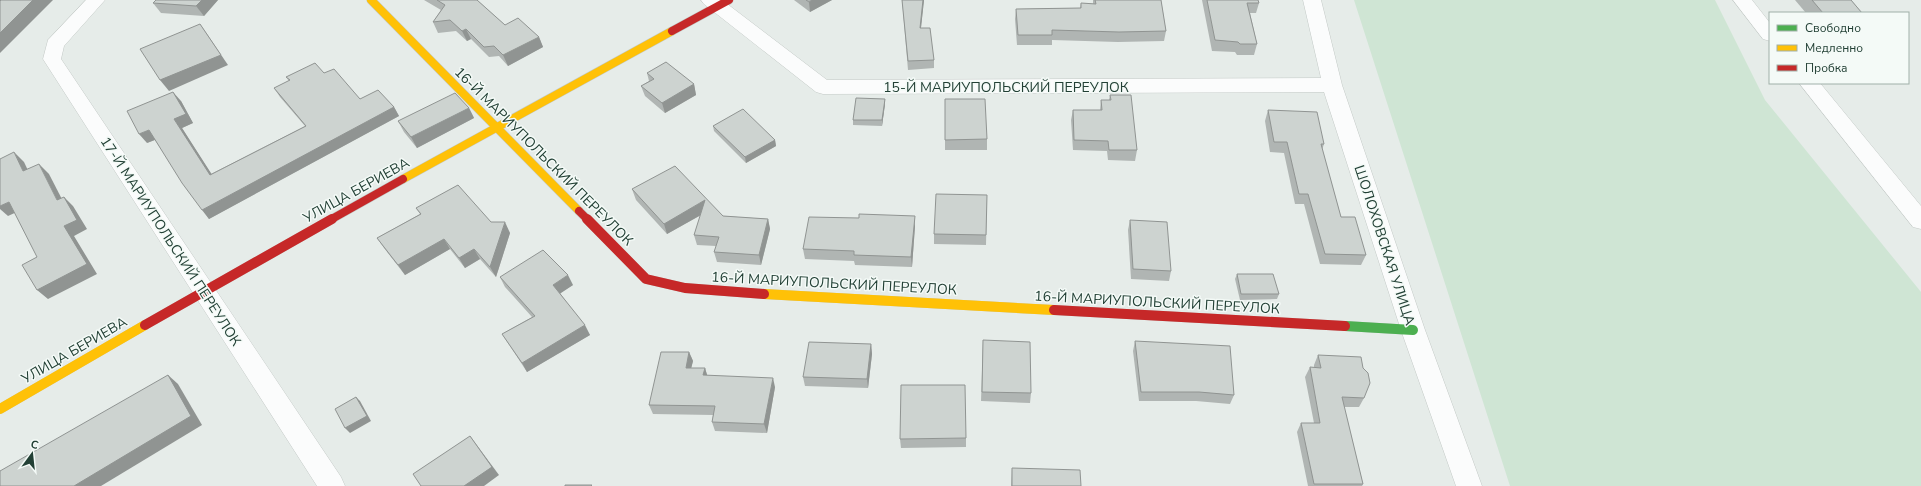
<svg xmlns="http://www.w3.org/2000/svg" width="1921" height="486" viewBox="0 0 1921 486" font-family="'Nunito Sans',sans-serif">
<rect width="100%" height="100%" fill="#e6ece9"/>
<polygon fill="#cfe5d4" points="1354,0 1715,0 1765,100 1921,292 1921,486 1510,486"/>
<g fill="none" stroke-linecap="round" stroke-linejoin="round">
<defs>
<g id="street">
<polygon points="86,0 105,0 64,46 61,59 341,477 345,486 317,486 43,59 48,40"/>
<polygon points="701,0 722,0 827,80 1321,78 1303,0 1321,0 1342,85 1425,330 1482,486 1456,486 1401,330 1324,92 823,94 816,92 704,4"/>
<polygon points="1733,0 1752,0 1770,23 1770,41 1763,39"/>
<polygon points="1799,83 1820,83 1921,206 1921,229 1913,227"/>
</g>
<polyline id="fast" points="1345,326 1413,330"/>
<g id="slow-far1">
<polyline points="371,0 579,211"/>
<polyline points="403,179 672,31"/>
</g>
<g id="slow">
<polyline points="764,294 1054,310"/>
<polyline points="0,409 145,325"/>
</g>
<g id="jam-far1">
<polyline points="672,31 729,0"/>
<polyline points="579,211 588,220"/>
<polyline points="330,220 403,179"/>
</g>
<g id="jam">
<polyline points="587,219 646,279 685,288 764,294"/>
<polyline points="1054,310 1345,326"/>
<polyline points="145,325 332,219"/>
</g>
</defs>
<use href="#street" stroke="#c3c9c6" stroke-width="1"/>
<use href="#fast" stroke="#c1c9c6" stroke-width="10"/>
<use href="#slow-far1" stroke="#c1c9c6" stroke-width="9"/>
<use href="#slow" stroke="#c1c9c6" stroke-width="10"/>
<use href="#jam-far1" stroke="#c1c9c6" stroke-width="9"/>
<use href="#jam" stroke="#c1c9c6" stroke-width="10"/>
<use href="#street" fill="#fbfcfc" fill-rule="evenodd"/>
<use href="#fast" stroke="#4caf50" stroke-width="10"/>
<use href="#slow-far1" stroke="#ffc107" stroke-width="8"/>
<use href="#slow" stroke="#ffc107" stroke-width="10"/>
<use href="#jam-far1" stroke="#c62828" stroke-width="8"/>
<use href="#jam" stroke="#c62828" stroke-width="10"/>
</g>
<g fill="#b0b5b3">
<polygon points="218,0 204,16 161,13 153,3"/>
<polygon points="424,0 477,0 505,25 539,37 543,47 508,66 499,56 489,57 471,39 467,41 456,31 438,33 433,22 441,10"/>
<polygon points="794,0 832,0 810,12"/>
<polygon points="902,0 924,0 921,28 934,60 934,68 908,70"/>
<polygon points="1093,0 1161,0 1166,31 1164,41 1118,42 1052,40 1052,45 1017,45 1015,19 1016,9 1080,8 1081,3 1093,4"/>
<polygon points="1202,0 1258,0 1259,3 1256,13 1250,13 1257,44 1254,55 1237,55 1235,52 1212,51"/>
<polygon points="1795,0 1851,0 1862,13 1806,13"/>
<polygon points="324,73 360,99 394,107 399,116 209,219 155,140 147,143 181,101 193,123 182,128 211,174 305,126 280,97 274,88 289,81 286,77"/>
<polygon points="647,73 694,84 696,95 665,113 645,96 641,86 649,81"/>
<polygon points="1110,95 1137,150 1135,161 1108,160 1107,151 1073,150 1071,120 1073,110 1100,110 1101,100 1109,100"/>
<polygon points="885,99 885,104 882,126 853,125 853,120"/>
<polygon points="945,99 987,139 987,150 945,150"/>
<polygon points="469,108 474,118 417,148 404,132 398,121"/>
<polygon points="1268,110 1324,144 1322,150 1341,217 1366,255 1361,265 1320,264 1304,204 1295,204 1284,153 1270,152 1265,121"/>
<polygon points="713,126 775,140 776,146 746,163 714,131"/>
<polygon points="632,189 723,216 768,219 770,229 761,265 717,262 714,252 716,246 697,245 694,235 701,215 667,234 636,200"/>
<polygon points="987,195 986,245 934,244 934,234"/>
<polygon points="416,208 491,222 510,233 496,277 480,259 465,268 450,249 405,275 384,248 377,238 420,214"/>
<polygon points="1130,220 1171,271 1169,281 1131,279 1128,230"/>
<polygon points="915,226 912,267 855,265 854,261 805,259 803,249"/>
<polygon points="1237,274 1279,294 1277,299 1240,300 1235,279"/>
<polygon points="500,277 573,285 560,293 590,335 527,372 502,334 532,317 505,287"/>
<polygon points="983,340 1031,393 1030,403 981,401"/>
<polygon points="1135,341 1234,395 1230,404 1196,401 1139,401 1133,351"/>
<polygon points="871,344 872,354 868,388 805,386 803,377"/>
<polygon points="689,352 693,361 691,368 705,368 707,375 775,387 767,433 715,431 712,422 713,415 653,414 649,405"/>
<polygon points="1318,355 1364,398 1359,407 1344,407 1363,484 1362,486 1308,486 1297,432 1301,423 1314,423 1305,377 1310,367 1314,367 1314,365"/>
<polygon points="966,438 966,447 901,448 900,439"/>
<polygon points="1012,468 1081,486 1011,486"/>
</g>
<g fill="#909492">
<polygon points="33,0 53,0 0,53 0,33"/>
<polygon points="202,0 218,0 204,16 196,6"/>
<polygon points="812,0 832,0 810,12 809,2"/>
<polygon points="923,0 924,0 920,36 920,28"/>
<polygon points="200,24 228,65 169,91 160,80"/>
<polygon points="466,29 471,39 467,41 462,31"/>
<polygon points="539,37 543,47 508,66 503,55"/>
<polygon points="694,84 696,95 665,113 662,103"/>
<polygon points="173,92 181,101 193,123 182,128 218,184 210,175 174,119"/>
<polygon points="885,99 885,104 882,126 882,120"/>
<polygon points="394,107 399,116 209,219 202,210"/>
<polygon points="469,108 474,118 417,148 411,137"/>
<polygon points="149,130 157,139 147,143 139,134"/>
<polygon points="775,140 776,146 746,163 745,157"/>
<polygon points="14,152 24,162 33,181 23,171"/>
<polygon points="39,164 49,174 67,209 57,200"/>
<polygon points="64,197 73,206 87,229 74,236 97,274 48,299 37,290"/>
<polygon points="705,200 708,211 667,234 664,224"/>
<polygon points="9,202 19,211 8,216 0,209 0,206"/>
<polygon points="915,216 915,226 912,267 911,257"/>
<polygon points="768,219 770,229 761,265 759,255"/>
<polygon points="505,222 510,233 496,277 490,267"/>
<polygon points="444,239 450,249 405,275 398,265"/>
<polygon points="474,249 480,259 465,268 459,258"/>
<polygon points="568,275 573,285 558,295 553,285"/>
<polygon points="585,325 590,335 527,372 522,363"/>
<polygon points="871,344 872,354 868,388 867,379"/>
<polygon points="689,352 693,361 689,377 686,368"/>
<polygon points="705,368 708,378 703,375"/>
<polygon points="168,375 178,384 202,425 101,486 74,486"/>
<polygon points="773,378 775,387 767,433 764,424"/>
<polygon points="356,397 360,401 371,421 350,433 345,428"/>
<polygon points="470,436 499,475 484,486 464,486"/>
</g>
<g fill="#cdd3d0" stroke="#909492">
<polygon points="1,0 33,0 0,33 0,1"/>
<polygon points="156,0 202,0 196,6 153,3"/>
<polygon points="437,0 477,0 505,25 518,18 539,37 503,55 494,46 484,47 466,29 462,31 450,20 433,22 445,5"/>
<polygon points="806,0 812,0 809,2"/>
<polygon points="902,0 923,0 920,28 930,28 934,60 908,61"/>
<polygon points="1095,0 1161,0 1166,31 1119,32 1052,30 1052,35 1018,35 1016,9 1081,8 1081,3 1096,4"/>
<polygon points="1207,0 1258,0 1259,3 1247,3 1257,44 1240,44 1238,42 1215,40"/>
<polygon points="1812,0 1851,0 1862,13 1823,13"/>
<polygon points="200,24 221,55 160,80 140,49"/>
<polygon points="666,62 694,84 662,103 641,86 654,79 647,73"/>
<polygon points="315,63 324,73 334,69 360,99 378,90 394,107 202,210 182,183 149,130 139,134 127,111 173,92 186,114 174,119 210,175 306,126 274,88 290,80 286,77"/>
<polygon points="455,93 469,108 411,137 398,121"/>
<polygon points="1110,95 1131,95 1137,150 1109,150 1108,141 1074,140 1073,110 1102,110 1101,100 1111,100"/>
<polygon points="856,98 885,99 882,120 853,120"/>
<polygon points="945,99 985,99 987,139 945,140"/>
<polygon points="743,109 775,140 745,157 713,126"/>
<polygon points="1268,110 1317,112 1324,144 1321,144 1341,217 1355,217 1366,255 1325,254 1308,194 1299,194 1287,142 1274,142"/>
<polygon points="14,152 23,171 39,164 57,200 64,197 77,220 64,226 87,264 37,290 22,265 37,257 9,202 0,206 0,159"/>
<polygon points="675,166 723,216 768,219 759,255 714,252 719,237 694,235 705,200 664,224 632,189"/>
<polygon points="458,185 491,222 505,222 490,267 474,249 459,258 444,239 398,265 377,238 421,214 416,208"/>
<polygon points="936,194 987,195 986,235 934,234"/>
<polygon points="859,214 915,216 911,257 854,255 854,251 803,249 809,217 859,218"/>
<polygon points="1130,220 1167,222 1171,271 1133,269"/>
<polygon points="543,250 568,275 553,285 585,325 522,363 502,334 535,316 500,277"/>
<polygon points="1237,274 1273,274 1279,294 1241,294"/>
<polygon points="983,340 1030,342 1031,393 982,392"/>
<polygon points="1135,341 1230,346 1234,395 1199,392 1141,392"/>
<polygon points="809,342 871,344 867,379 803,377"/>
<polygon points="661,352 689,352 686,368 705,368 703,375 773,378 764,424 712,422 715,406 649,405"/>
<polygon points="1318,355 1361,357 1363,368 1368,373 1370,383 1364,398 1342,397 1363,484 1314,484 1301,423 1320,423 1310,367 1321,368"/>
<polygon points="168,375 191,416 74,486 0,486 0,471"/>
<polygon points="901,385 965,385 966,438 900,439"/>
<polygon points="356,397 367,416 345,428 335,409"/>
<polygon points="470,436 492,467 464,486 421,486 413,474"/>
<polygon points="1012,468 1080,470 1081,486 1012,486"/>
<polygon points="565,485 592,485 591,486 565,486"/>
</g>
<g text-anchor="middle" stroke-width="3" stroke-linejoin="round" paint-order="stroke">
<g font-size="14" fill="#224035" stroke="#f4faf7">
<text x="1006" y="92">15-Й МАРИУПОЛЬСКИЙ ПЕРЕУЛОК</text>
<text transform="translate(544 156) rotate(45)" y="5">16-Й МАРИУПОЛЬСКИЙ ПЕРЕУЛОК</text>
<text transform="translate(356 190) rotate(-29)" y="5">УЛИЦА БЕРИЕВА</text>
<text transform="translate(171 241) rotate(57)" y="5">17-Й МАРИУПОЛЬСКИЙ ПЕРЕУЛОК</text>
<text transform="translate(1385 245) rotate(72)" y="5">ШОЛОХОВСКАЯ УЛИЦА</text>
<text transform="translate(834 283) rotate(3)" y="5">16-Й МАРИУПОЛЬСКИЙ ПЕРЕУЛОК</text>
<text transform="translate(1157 302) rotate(3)" y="5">16-Й МАРИУПОЛЬСКИЙ ПЕРЕУЛОК</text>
<text transform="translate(74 350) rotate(-30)" y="5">УЛИЦА БЕРИЕВА</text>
</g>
</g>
<rect x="1769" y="12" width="140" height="72" fill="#f4faf7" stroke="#a0b0a9"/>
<rect x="1777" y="25" width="20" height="6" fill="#4caf50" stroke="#a0b0a9"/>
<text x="1805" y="32" font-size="12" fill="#224035">Свободно</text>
<rect x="1777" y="45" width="20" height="6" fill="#ffc107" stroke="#a0b0a9"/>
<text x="1805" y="52" font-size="12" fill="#224035">Медленно</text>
<rect x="1777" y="65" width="20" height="6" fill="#c62828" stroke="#a0b0a9"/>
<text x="1805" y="72" font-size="12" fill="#224035">Пробка</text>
<g transform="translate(32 454) rotate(15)" stroke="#f4faf7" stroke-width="3" paint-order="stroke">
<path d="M0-3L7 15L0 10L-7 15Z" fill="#224035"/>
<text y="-6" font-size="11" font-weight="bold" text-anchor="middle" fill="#224035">С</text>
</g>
</svg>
